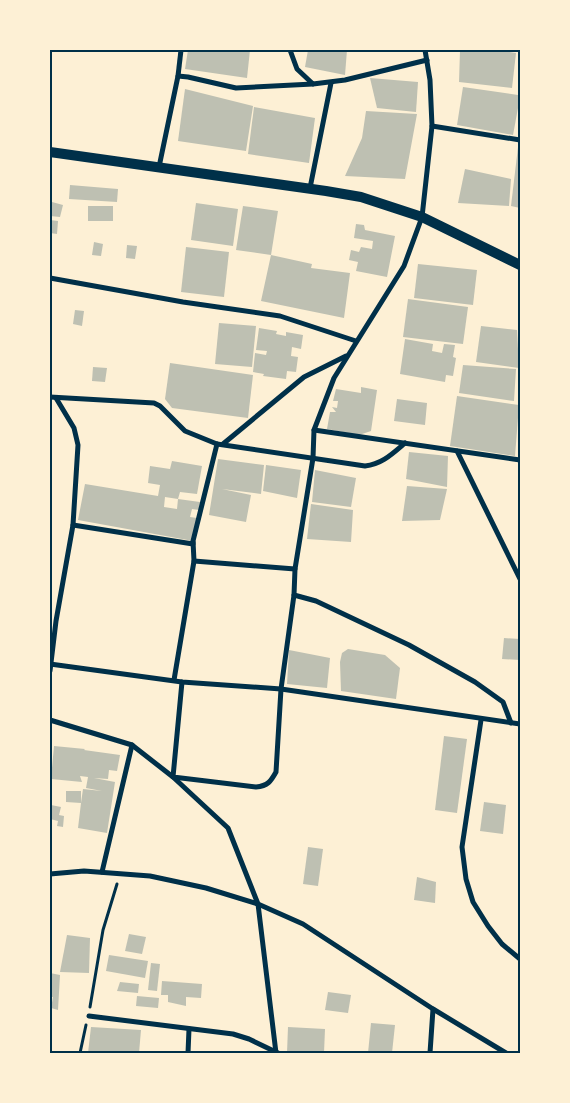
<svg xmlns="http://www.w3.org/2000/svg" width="570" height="1103" viewBox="0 0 570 1103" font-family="Raleway,sans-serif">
<rect width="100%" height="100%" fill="#fdf0d5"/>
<g fill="#bec0b2" fill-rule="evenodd">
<polygon points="188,50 250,50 247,78 185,69"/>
<polygon points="308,50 347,50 345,75 305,67"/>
<polygon points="460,50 495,50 516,53 512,88 459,82"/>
<polygon points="370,78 418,82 416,112 377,108"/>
<polygon points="463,87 518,95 518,108 513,135 457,125"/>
<polygon points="185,89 253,106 246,151 178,141"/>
<polygon points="254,107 315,118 309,163 248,154"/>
<polygon points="366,111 417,114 405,179 345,176 362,138"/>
<polygon points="518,147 520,147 520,208 511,206"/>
<polygon points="465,169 511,179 509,206 458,203"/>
<polygon points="70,185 118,189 117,202 69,199"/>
<polygon points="52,202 63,205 60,217 50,216"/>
<polygon points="196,203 238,209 233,246 191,240"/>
<rect x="88" y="206" width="25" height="15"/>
<polygon points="243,206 278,211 271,255 236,250"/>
<polygon points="50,220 58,221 57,234 50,233"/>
<polygon points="356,224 364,225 365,230 395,236 387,277 356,271 358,262 349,260 351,250 359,252 361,247 372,249 373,241 354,238"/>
<polygon points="94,242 103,244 101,256 92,255"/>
<polygon points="127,245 137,246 135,259 126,258"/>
<polygon points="186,247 229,252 224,297 181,292"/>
<polygon points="271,255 312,264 311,268 350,273 344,318 261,301"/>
<polygon points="418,264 477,270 473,305 414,298"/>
<polygon points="408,299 468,307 463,344 403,337"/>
<polygon points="75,310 84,311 82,326 73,324"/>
<polygon points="219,323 256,326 252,367 215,364"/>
<polygon points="481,326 517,330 519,368 476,362"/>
<polygon points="259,328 277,331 276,334 286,336 286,332 303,335 301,349 292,347 291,356 298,357 296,372 287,371 286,379 263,376 264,374 253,372 255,353 266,355 267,351 256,350"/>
<polygon points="405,339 433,344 432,351 442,353 444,344 455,345 453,357 456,358 453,376 446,375 445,382 400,374"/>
<polygon points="170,363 253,375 248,418 172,408 165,399"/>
<polygon points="463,365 516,369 514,401 459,393"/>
<polygon points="93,367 107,368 105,382 92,381"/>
<polygon points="361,387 377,390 371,431 359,435 327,429 330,412 336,412 332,407 337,408 338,401 333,401 336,389 361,393"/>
<polygon points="457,396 519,405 515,456 450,446"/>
<polygon points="397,399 427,403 425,425 394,421"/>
<polygon points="409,452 448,456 447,487 406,479"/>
<polygon points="218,459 264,465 261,494 222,489 251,495 246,522 209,515"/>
<path d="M172 461 202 466 197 494 180 492 178 499 200 502 199 510 192 509 190 517 197 518 193 541 78 520 85 484 158 496 160 485 148 483 150 466 170 469ZM165 497 178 499 177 509 164 507Z"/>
<polygon points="266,465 301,470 297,498 263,491"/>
<polygon points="315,470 356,478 351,507 312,502"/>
<polygon points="407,486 447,489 440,520 402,521"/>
<polygon points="311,504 353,510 351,542 307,539"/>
<polygon points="504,638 520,639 520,660 502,659"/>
<polygon points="348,649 385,655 400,668 396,699 341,691 340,662 342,653"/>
<polygon points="289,650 330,658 327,688 287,684"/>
<polygon points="444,736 467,739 457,813 435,810"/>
<polygon points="54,746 85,749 84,750 120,755 117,771 109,770 108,779 94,778 115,782 107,833 78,828 81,803 66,802 66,791 81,791 81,803 83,789 102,791 86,788 88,777 80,776 82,782 51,779"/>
<polygon points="484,802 506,805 503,834 480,831"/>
<polygon points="51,805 61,807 59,815 64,816 63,827 57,826 58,821 50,819"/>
<polygon points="308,847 323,849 318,886 303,884"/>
<polygon points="417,877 436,882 435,903 414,900"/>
<polygon points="129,934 146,937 142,954 125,951"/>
<polygon points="67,935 90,938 89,973 60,972"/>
<polygon points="109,955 148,961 145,978 106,971"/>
<polygon points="151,963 160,964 157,991 148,990"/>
<polygon points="50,973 60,975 58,1010 51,1008 53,997 50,997"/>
<polygon points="162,981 202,984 201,998 186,997 186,1006 168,1002 168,995 161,995"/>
<polygon points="120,982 139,984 138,993 117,991"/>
<polygon points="328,992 351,995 348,1013 325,1010"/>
<polygon points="137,996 159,998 158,1008 136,1006"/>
<polygon points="371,1023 395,1025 392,1053 368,1053"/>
<polygon points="91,1027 141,1030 139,1053 88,1053"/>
<polygon points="288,1027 325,1029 324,1053 287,1053"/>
</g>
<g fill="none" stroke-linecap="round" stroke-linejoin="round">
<g stroke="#003049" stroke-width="3">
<polyline points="90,1007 103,930 117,884"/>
<polyline points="80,1053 86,1025"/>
</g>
<g stroke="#003049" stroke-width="5">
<polyline points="290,50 297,69 313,84 345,80 427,60"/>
<polyline points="178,76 181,50"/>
<polyline points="432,126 520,140"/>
<polyline points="159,167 178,76 188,77 236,88 313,84"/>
<polyline points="310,188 331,83"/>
<polyline points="50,278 183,302 280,316 356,341"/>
<path d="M50 397 154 403 160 406 185 431 217 444 365 466C382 464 392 454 405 443"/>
<polyline points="314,430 520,460"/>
<polyline points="223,444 304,377 346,356"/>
<polyline points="457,451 520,579"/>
<polyline points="73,525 193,544 193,542"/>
<polyline points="194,561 295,569"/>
<polyline points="294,595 316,601 409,645 475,682 503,702 511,723"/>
<polyline points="50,664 182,682 281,689 520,724"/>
<polyline points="50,671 56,621 73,525 78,445 74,428 56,398"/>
<polyline points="174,680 194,561 193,541 217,444"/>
<path d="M182 682 173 777 256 787C268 786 271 781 276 772L281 689 294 595 295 569 313 458 314 430 334 378 404 266 422 217 432 126 430 80 425 50"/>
<polyline points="50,720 132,745 173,777 228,828 258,904 276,1053"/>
<polyline points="481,720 462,847 466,879 473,902 488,926 502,944 520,959"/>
<polyline points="102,872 132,745"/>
<polyline points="50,874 84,871 150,876 206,888 258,904 303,924 433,1009 506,1053"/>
<polyline points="89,1016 233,1034 249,1039 278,1053"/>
<polyline points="188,1053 189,1029"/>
<polyline points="430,1053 433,1009"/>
</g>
<polyline stroke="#003049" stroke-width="10" points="50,152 326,191 361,197 422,217 520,265"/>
</g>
<rect width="570" height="1103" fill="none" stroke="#fdf0d5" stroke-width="102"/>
<rect x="51" y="51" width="468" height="1001" fill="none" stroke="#003049" stroke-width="2"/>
</svg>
